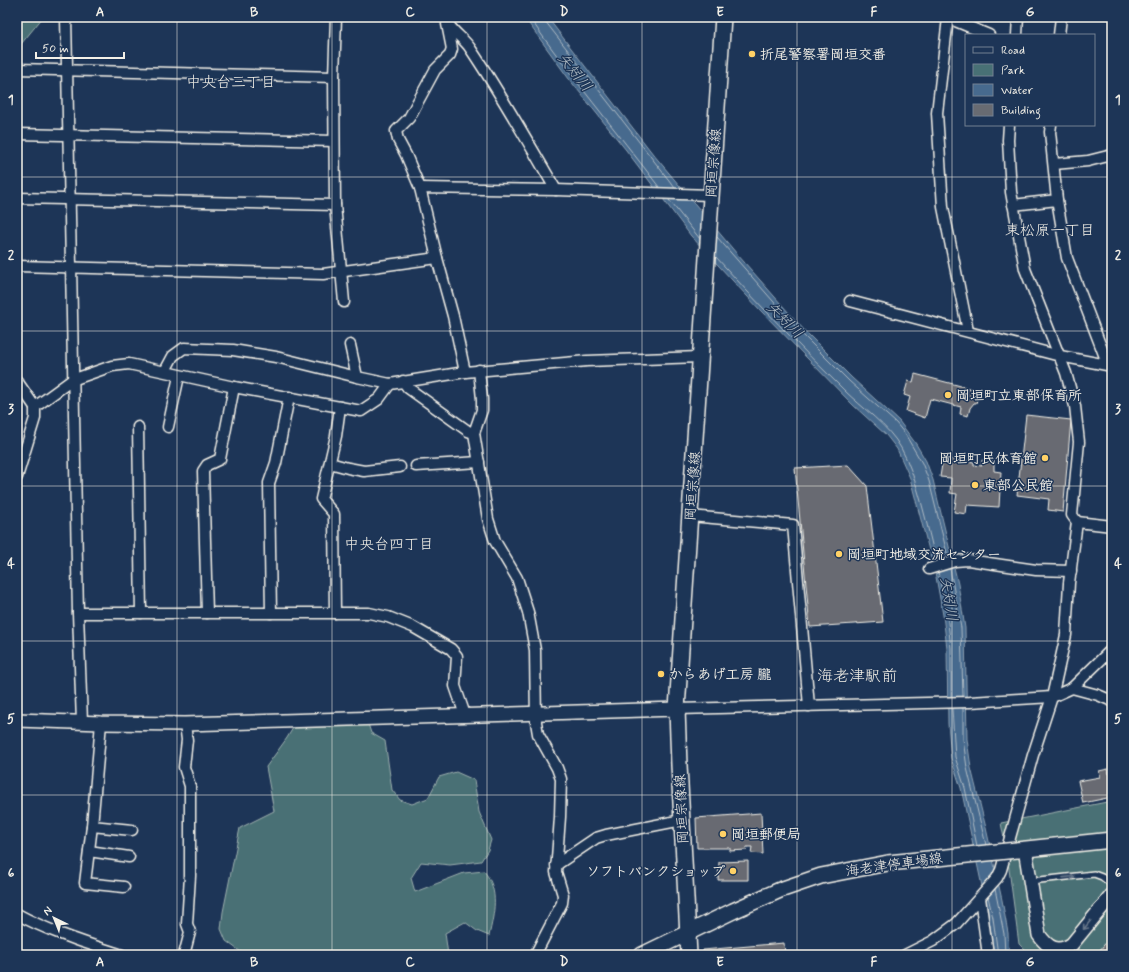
<svg xmlns="http://www.w3.org/2000/svg" width="1129" height="972" viewBox="0 0 1129 972" font-family="Mynerve,'Klee One',sans-serif">
<rect width="100%" height="100%" fill="#1d3557"/>
<filter id="ink" filterUnits="userSpaceOnUse"><feTurbulence type="fractalNoise" baseFrequency=".025" numOctaves="2"/><feDisplacementMap in="SourceGraphic" scale="8" xChannelSelector="R" yChannelSelector="G"/><feConvolveMatrix kernelMatrix="1 2 1 2 8 2 1 2 1" color-interpolation-filters="sRGB"/></filter>
<g filter="url(#ink)">
<g fill="#487075" stroke="#9eb0ae">
<polygon points="17,17 43,17 17,49"/>
<path d="M303 721H367L371 733 385 741 392 790 400 800 412 804 428 798 439 777 456 772 474 780 479 812 491 840 488 850 481 861 450 865 421 862 411 878 415 892 464 873 484 871C500 891 494 913 489 936L477 931 465 922 445 933 448 955H245L226 941 221 929 223 912 240 828 274 811 266 767 287 738 293 728Z"/>
<polygon points="1112,801 1112,955 1030,955 1019,944 1007,854 1001,823"/>
</g>
<polygon fill="#476a8e" stroke="#8ca0b2" points="524,17 547,17 653,154 737,254 804,330 852,378 899,421 916,444 926,461 933,480 958,584 965,628 967,739 971,768 986,828 1002,900 1008,933 1009,955 994,955 989,919 968,821 961,788 951,758 948,724 947,649 943,615 936,577 910,478 897,449 886,435 853,405 761,311 691,236 626,150 569,79"/>
<g fill="none" stroke-linecap="round" stroke-linejoin="round">
<g stroke="#afbbc4" stroke-width="1">
<path d="M529 17C570 76 616 130 659 187"/>
<polyline points="544,17 545,21 675,188"/>
<polyline points="669,200 700,239"/>
<polyline points="717,237 801,333 849,381 896,423 905,434 922,463 929,481 948,557"/>
<path d="M716 257C757 303 800 347 844 390 862 408 889 426 901 448 918 479 927 526 936 561"/>
<polyline points="950,569 961,628 963,696"/>
<polyline points="938,572 947,614 951,648 951,696"/>
<polyline points="952,708 955,757 965,788 977,846"/>
<polyline points="963,708 963,739 967,768 986,845"/>
<polyline points="995,889 1004,934 1005,955"/>
<polyline points="988,897 993,918 998,955"/>
</g>
</g>
<g fill="#686b72" stroke="#f4f1e8">
<polygon points="915,374 980,391 976,403 974,403 970,408 968,416 960,414 961,407 930,399 925,418 906,411 910,397 904,395 908,381 913,382"/>
<polygon points="1026,415 1071,420 1063,512 1048,510 1049,499 1017,495"/>
<polygon points="943,458 974,462 974,465 982,466 982,460 994,462 994,471 1001,472 999,507 967,505 966,514 954,512 957,494 950,493 951,478 940,477"/>
<polygon points="848,465 867,486 883,622 810,627 795,468"/>
<polygon points="1108,769 1109,774 1112,773 1112,797 1083,803 1078,781 1100,777 1099,771"/>
<polygon points="761,813 763,854 751,853 752,847 747,847 746,850 730,851 730,848 697,848 696,818"/>
<polygon points="748,861 748,880 718,880 719,862"/>
<polygon points="1112,935 1112,955 1096,955"/>
<polygon points="784,943 785,955 704,955 703,950"/>
</g>
<g fill="none" stroke-linecap="round" stroke-linejoin="round">
<defs>
<polyline id="service" points="1031,881 1094,874 1102,877 1112,885"/>
<g id="minor">
<polyline points="66,17 78,613 82,722"/>
<polyline points="336,17 334,77 335,205 344,302"/>
<path d="M446 17C448 30 463 37 470 48 501 94 528 142 556 190"/>
<polyline points="1017,35 1018,17"/>
<polyline points="1059,35 1061,17"/>
<polyline points="17,69 334,77"/>
<polyline points="17,134 334,141"/>
<polyline points="1054,164 1088,161 1112,155"/>
<polyline points="420,188 406,155 398,140 396,131 409,118 435,70 450,55 452,49 447,24"/>
<polyline points="17,198 335,205"/>
<polyline points="1057,200 1067,258 1108,365"/>
<polyline points="1013,205 1057,200 1050,132 1051,125"/>
<polyline points="17,266 323,274 437,258"/>
<polyline points="850,301 1060,356 1112,366"/>
<polyline points="968,331 943,207 937,113 948,18 989,35"/>
<polyline points="350,345 357,377 390,384 465,372 587,361 700,357"/>
<polyline points="479,370 482,399 482,410 474,433 488,519 495,541 517,578 528,612 535,650 536,722 538,734 557,768 561,779 560,817 556,872 563,895 562,903 535,955"/>
<polyline points="165,371 173,356 184,348 233,350 276,357 357,377"/>
<polyline points="465,372 453,316 437,258 420,188 556,190 711,195"/>
<polyline points="17,381 35,407"/>
<polyline points="403,381 408,388 468,431 474,433"/>
<polyline points="138,427 141,613"/>
<polyline points="168,427 179,376"/>
<polyline points="330,463 348,468 364,471 400,467"/>
<polyline points="416,466 479,462"/>
<polyline points="17,477 35,418 35,407 72,380 112,366 129,364 234,387 361,411 379,399 390,384"/>
<polyline points="690,516 793,525 809,706"/>
<polyline points="1077,522 1112,526"/>
<polyline points="929,569 955,561 968,560 1036,570 1071,571"/>
<polyline points="78,613 369,613 388,617 413,627 451,649 457,656 455,686 465,715"/>
<polyline points="207,613 203,471 207,465 220,459 234,387"/>
<polyline points="271,613 269,483 276,463 289,397"/>
<polyline points="335,613 334,514 321,499 336,436 340,407"/>
<polyline points="1072,688 1098,695 1112,701"/>
<polyline points="677,709 970,702 1052,697 1072,688 1112,649"/>
<polyline points="101,723 92,826 85,883 124,887"/>
<polyline points="92,826 132,830"/>
<polyline points="89,851 129,857"/>
<polyline points="556,865 596,838 606,835 682,820"/>
<polyline points="980,898 988,955"/>
<path d="M17 914C50 932 86 943 122 955"/>
<polyline points="184,955 190,932 187,924 190,876 190,786 184,767 187,740 185,724"/>
<polyline points="905,955 933,941 956,924 997,878 1001,870 1033,755 1052,697 1066,635 1069,583 1077,522 1072,515 1079,442 1075,406 1066,373 1025,269 1011,192 1008,140 1009,125"/>
</g>
<g id="tertiary">
<polyline points="17,720 101,723 185,724 677,709"/>
<path d="M1025 849 1039 935C1048 948 1058 954 1072 944L1112 895"/>
</g>
<g id="secondary">
<polyline points="1017,850 1112,840"/>
<polyline points="642,955 733,911 780,890 821,876 888,863"/>
<polyline points="689,955 679,765 677,709 723,17"/>
</g>
</defs>
<use href="#service" stroke="#f4f1e8" stroke-width="8"/>
<use href="#minor" stroke="#f4f1e8" stroke-width="13"/>
<use href="#tertiary" stroke="#f4f1e8" stroke-width="16"/>
<use href="#secondary" stroke="#f4f1e8" stroke-width="18"/>
<use href="#service" stroke="#1d3557" stroke-width="5"/>
<use href="#minor" stroke="#1d3557" stroke-width="10"/>
<use href="#tertiary" stroke="#1d3557" stroke-width="13"/>
<use href="#secondary" stroke="#1d3557" stroke-width="15"/>
<defs>
<polyline id="secondary-bridge" points="888,863 1017,850"/>
</defs>
<use href="#secondary-bridge" stroke="#f4f1e8" stroke-width="18" stroke-linecap="butt"/>
<use href="#secondary-bridge" stroke="#1d3557" stroke-width="15"/>
</g>
<defs><path id="oneway-shaft" d="M-6 0H5M1.5-3L5.5 0L1.5 3" fill="none" stroke-width="1.6" stroke-linecap="round" stroke-linejoin="round"/></defs>
<g stroke="#68778a">
<use href="#oneway-shaft" transform="translate(1069 877) rotate(-6)"/>
<use href="#oneway-shaft" transform="translate(1087 925) rotate(129)"/>
</g>
</g>
<path fill="none" stroke="#f4f1e8" stroke-width="1" stroke-opacity="0.55" d="M177 17V955M332 17V955M487 17V955M642 17V955M797 17V955M952 17V955M17 177H1112M17 331H1112M17 486H1112M17 641H1112M17 795H1112"/>
<g fill="#ffd166" stroke="#1d3557" stroke-width="1.5">
<circle cx="752" cy="54" r="4"/>
<circle cx="948" cy="395" r="4"/>
<circle cx="1045" cy="458" r="4"/>
<circle cx="975" cy="485" r="4"/>
<circle cx="839" cy="554" r="4"/>
<circle cx="661" cy="674" r="4"/>
<circle cx="723" cy="834" r="4"/>
<circle cx="733" cy="871" r="4"/>
</g>
<g text-anchor="middle" stroke-width="3" stroke-linejoin="round" paint-order="stroke">
<g font-size="14" font-weight="bold" fill="#f4f1e8" stroke="#1d3557" text-anchor="start">
<text x="760" y="59">折尾警察署岡垣交番</text>
<text x="956" y="400">岡垣町立東部保育所</text>
<text x="1037" y="463" text-anchor="end">岡垣町民体育館</text>
<text x="983" y="490">東部公民館</text>
<text x="847" y="559">岡垣町地域交流センター</text>
<text x="669" y="679">からあげ工房 朧</text>
<text x="731" y="839">岡垣郵便局</text>
<text x="725" y="876" text-anchor="end">ソフトバンクショップ</text>
</g>
<g font-size="14" fill="#f4f1e8" stroke="#1d3557">
<text transform="translate(713 163) rotate(-86)" y="5">岡垣宗像線</text>
<text transform="translate(692 486) rotate(-86)" y="5">岡垣宗像線</text>
<text transform="translate(681 809) rotate(-93)" y="5">岡垣宗像線</text>
<text transform="translate(894 864) rotate(-8)" y="5">海老津停車場線</text>
</g>
<g font-size="15" font-style="italic" fill="#b7c2c8" stroke="#1d3557">
<text transform="translate(575 72) rotate(51)" y="5">矢矧川</text>
<text transform="translate(785 320) rotate(45)" y="5">矢矧川</text>
<text transform="translate(949 599) rotate(81)" y="5">矢矧川</text>
</g>
<g font-size="15" fill="#f4f1e8" stroke="#1d3557">
<text x="231" y="87">中央台三丁目</text>
<text x="1050" y="235">東松原一丁目</text>
<text x="389" y="549">中央台四丁目</text>
</g>
<g font-size="16" fill="#f4f1e8" stroke="#1d3557">
<text x="857" y="681">海老津駅前</text>
</g>
</g>
<rect width="1129" height="972" fill="none" stroke="#1d3557" stroke-width="44"/>
<rect x="965" y="34" width="130" height="92" fill="#1d3557" stroke="#738091"/>
<rect x="973" y="47" width="20" height="6" fill="#1d3557" stroke="#738091"/>
<text x="1001" y="54" font-size="12" fill="#f4f1e8">Road</text>
<rect x="973" y="64" width="20" height="12" fill="#487075" stroke="#738091"/>
<text x="1001" y="74" font-size="12" fill="#f4f1e8">Park</text>
<rect x="973" y="84" width="20" height="12" fill="#476a8e" stroke="#738091"/>
<text x="1001" y="94" font-size="12" fill="#f4f1e8">Water</text>
<rect x="973" y="104" width="20" height="12" fill="#686b72" stroke="#738091"/>
<text x="1001" y="114" font-size="12" fill="#f4f1e8">Building</text>
<g transform="translate(54 918) rotate(317)" stroke="#1d3557" stroke-width="3" paint-order="stroke">
<path d="M0-3L7 15L0 10L-7 15Z" fill="#f4f1e8"/>
<text y="-6" font-size="11" font-weight="bold" text-anchor="middle" fill="#f4f1e8">N</text>
</g>
<path d="M36 52v6h88v-6" fill="none" stroke="#f4f1e8" stroke-width="2"/>
<text x="42" y="52" font-size="12" fill="#f4f1e8" stroke="#1d3557" stroke-width="3" paint-order="stroke">50 m</text>
<rect x="22" y="22" width="1085" height="928" fill="none" stroke="#f4f1e8" stroke-width="1.5"/>
<g font-size="13" text-anchor="middle" font-weight="bold" fill="#f4f1e8">
<text x="100" y="16">A</text>
<text x="254" y="16">B</text>
<text x="410" y="16">C</text>
<text x="564" y="16">D</text>
<text x="720" y="16">E</text>
<text x="874" y="16">F</text>
<text x="1030" y="16">G</text>
<text x="11" y="104">1</text>
<text x="1118" y="104">1</text>
<text x="11" y="259">2</text>
<text x="1118" y="259">2</text>
<text x="11" y="413">3</text>
<text x="1118" y="413">3</text>
<text x="11" y="568">4</text>
<text x="1118" y="568">4</text>
<text x="11" y="723">5</text>
<text x="1118" y="723">5</text>
<text x="11" y="877">6</text>
<text x="1118" y="877">6</text>
<text x="100" y="966">A</text>
<text x="254" y="966">B</text>
<text x="410" y="966">C</text>
<text x="564" y="966">D</text>
<text x="720" y="966">E</text>
<text x="874" y="966">F</text>
<text x="1030" y="966">G</text>
</g>
</svg>
